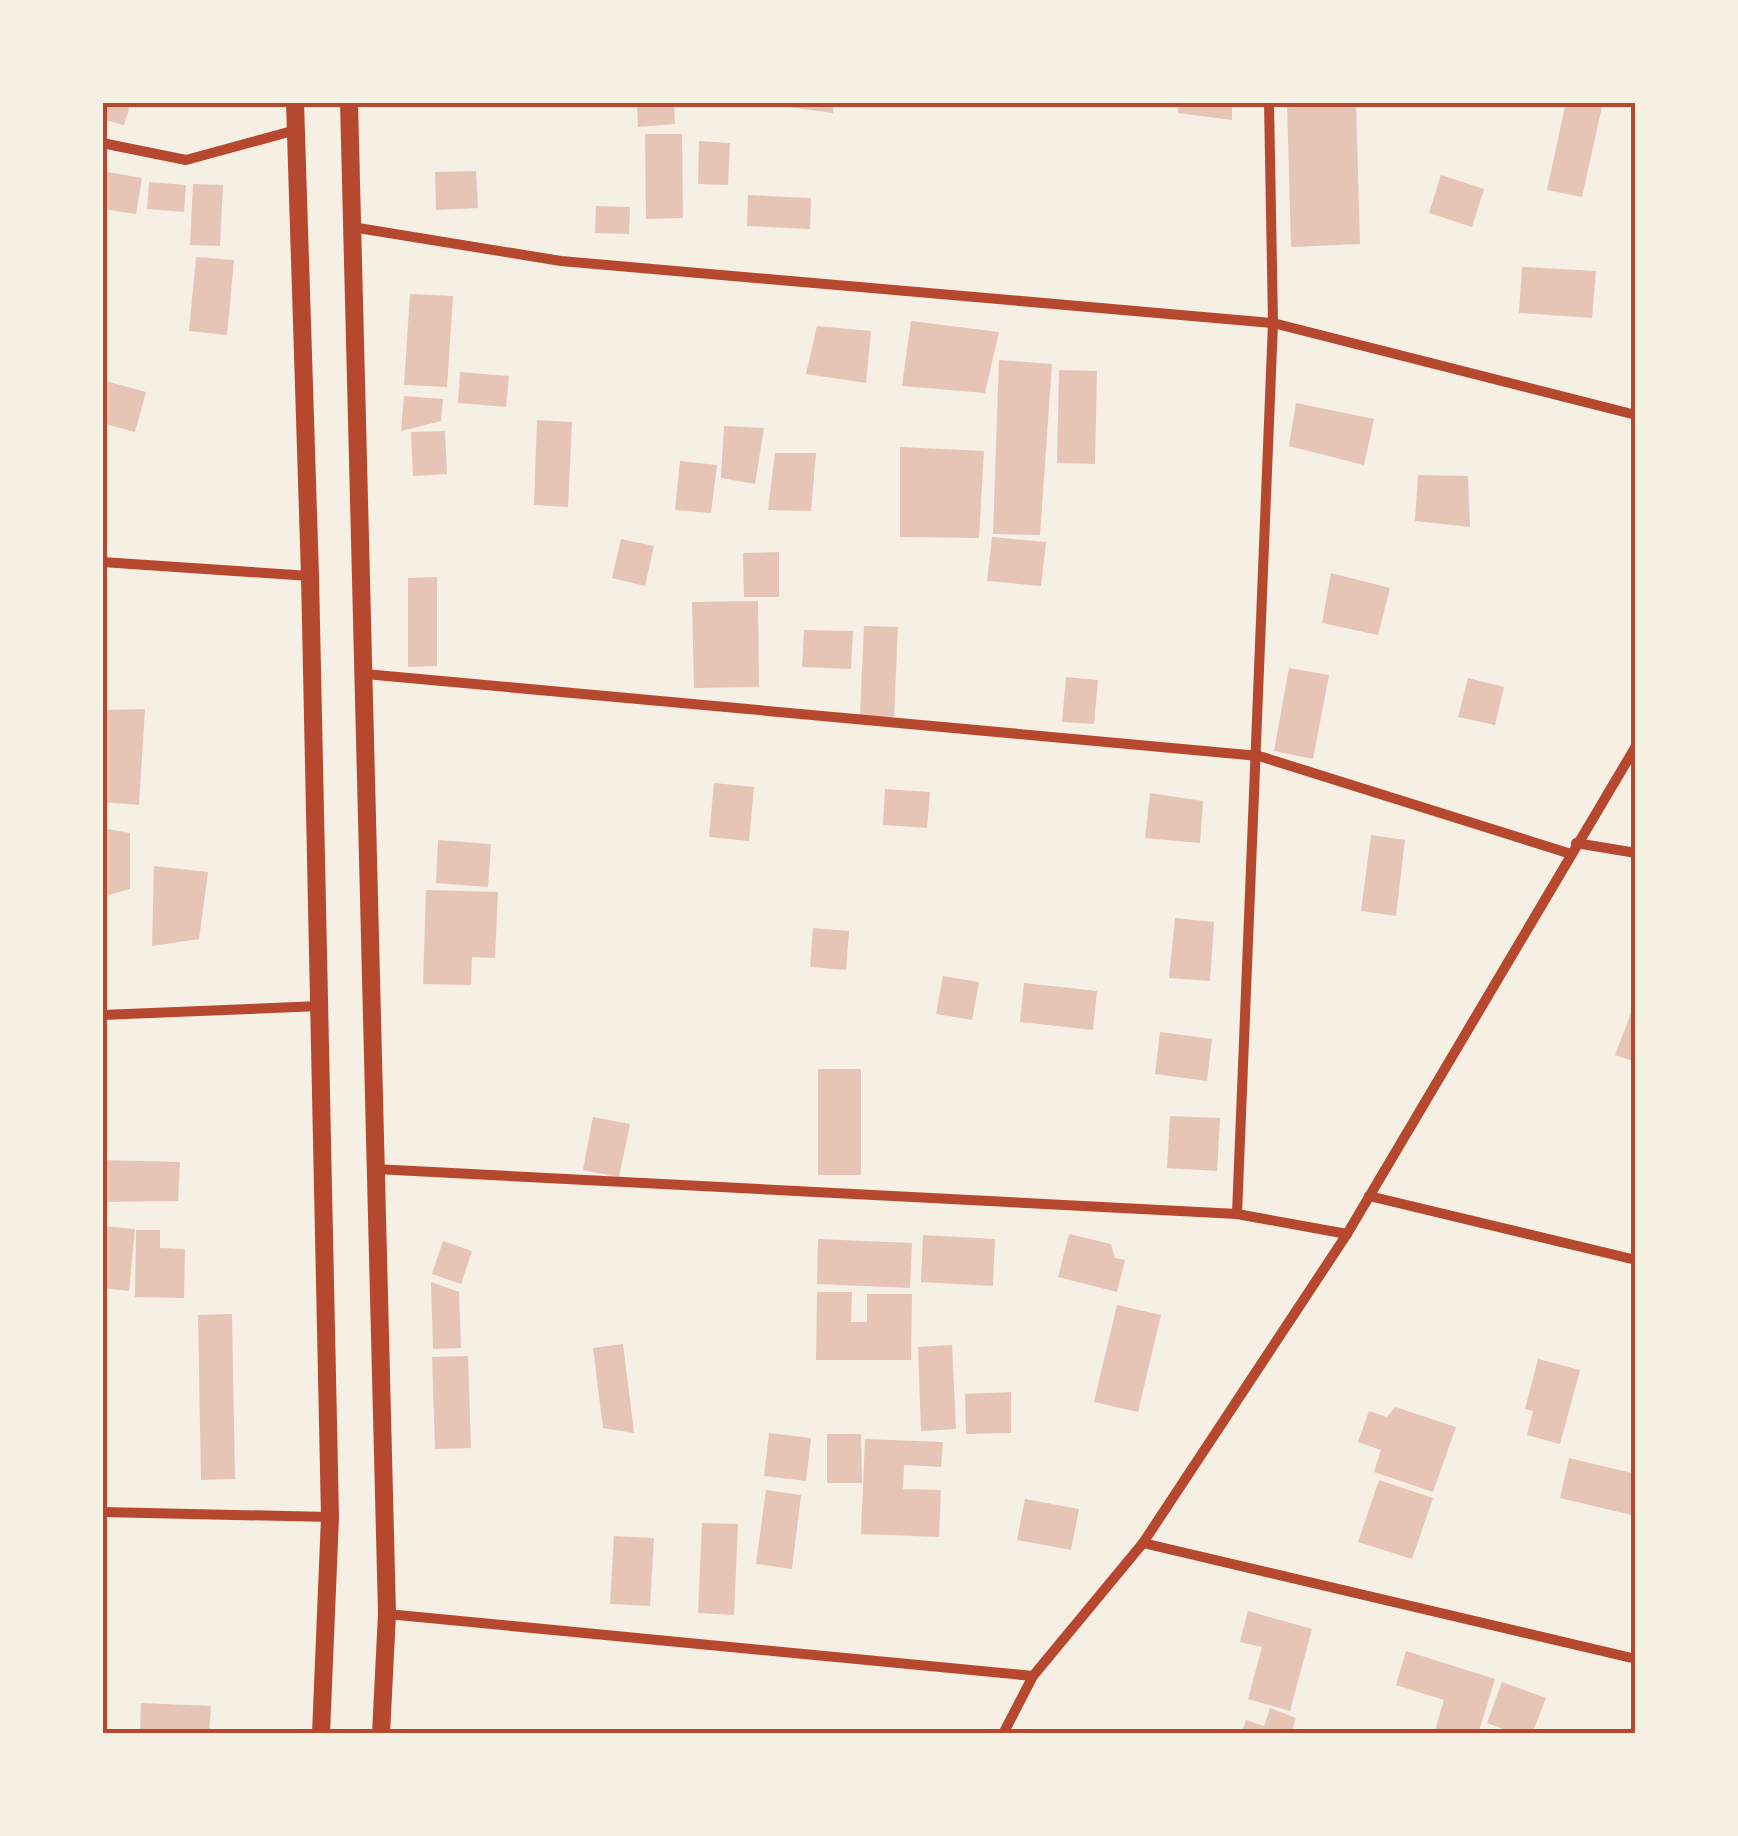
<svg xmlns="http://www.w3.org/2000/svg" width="1738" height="1836" viewBox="0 0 1738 1836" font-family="'Times New Roman',serif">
<rect width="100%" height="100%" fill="#f6efe4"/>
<g fill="#e6c5b7">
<polygon points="102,102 131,102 124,125 102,119"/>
<polygon points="637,102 674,102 675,124 638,127"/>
<polygon points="752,102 834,102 833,113"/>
<polygon points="1178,102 1232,102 1232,120 1178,113"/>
<polygon points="1287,102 1356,102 1360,244 1291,247"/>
<polygon points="1566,102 1603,102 1582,197 1547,190"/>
<polygon points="645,134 682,134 683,218 646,219"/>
<polygon points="699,141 730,143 728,185 698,184"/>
<polygon points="102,171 142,178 136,214 102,209"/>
<polygon points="476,171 478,208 436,210 435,172"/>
<polygon points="1441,175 1484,189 1472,227 1429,213"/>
<polygon points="149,182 186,185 184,212 147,209"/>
<polygon points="193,184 223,185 220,246 190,245"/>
<polygon points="748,195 811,198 810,229 747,226"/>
<polygon points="596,206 630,207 629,234 595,233"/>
<polygon points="196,257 234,260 227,335 189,331"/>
<polygon points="1522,267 1596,271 1592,318 1519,313"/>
<polygon points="410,294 453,296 447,387 404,385"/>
<polygon points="911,321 999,332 985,393 902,386"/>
<polygon points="817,326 871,331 866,383 806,374"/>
<polygon points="999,360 1052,364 1040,535 993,534"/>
<polygon points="1059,370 1097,371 1095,464 1057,463"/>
<polygon points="460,372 509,376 506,407 458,403"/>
<polygon points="102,380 146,392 135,432 102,423"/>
<polygon points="404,396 443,399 441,421 401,431"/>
<polygon points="1296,403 1374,419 1364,465 1289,446"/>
<polygon points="537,420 572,422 568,507 534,505"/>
<polygon points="724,426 764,428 755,484 721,478"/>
<polygon points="445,431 447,474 413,476 411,432"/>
<polygon points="900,447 984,451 979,538 900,537"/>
<polygon points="775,453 816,453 811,511 768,510"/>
<polygon points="680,461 717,465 711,513 675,510"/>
<polygon points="1418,475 1468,476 1470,527 1415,521"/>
<polygon points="992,537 1046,542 1041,586 987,581"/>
<polygon points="621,539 654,546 645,586 612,578"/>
<polygon points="779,552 779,597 744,597 743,553"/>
<polygon points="1331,573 1390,588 1378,635 1322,623"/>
<polygon points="437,577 437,666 408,667 408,578"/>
<polygon points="758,601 759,687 694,688 692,602"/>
<polygon points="864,626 898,627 894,717 860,716"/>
<polygon points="804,630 853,631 851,669 802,667"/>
<polygon points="1289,668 1329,675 1313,759 1274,751"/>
<polygon points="1066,677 1098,680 1094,724 1062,722"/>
<polygon points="1468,678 1504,687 1495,725 1458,717"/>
<polygon points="145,709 139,805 102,802 102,710"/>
<polygon points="714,783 754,787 749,841 709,837"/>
<polygon points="885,789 930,792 927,828 883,825"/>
<polygon points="1150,793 1203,801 1200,843 1145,838"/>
<polygon points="102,828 130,833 130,889 102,897"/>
<polygon points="1371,835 1405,840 1396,916 1361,911"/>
<polygon points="438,840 491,844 488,887 436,883"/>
<polygon points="154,866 208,872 199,939 152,946"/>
<polygon points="426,890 498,892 495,958 472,957 471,985 423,984"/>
<polygon points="1175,918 1214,922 1210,981 1169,978"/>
<polygon points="813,928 849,931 846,970 810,967"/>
<polygon points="943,976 979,982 972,1020 936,1014"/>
<polygon points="1024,983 1097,991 1093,1030 1020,1022"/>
<polygon points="1636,1000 1636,1062 1615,1055"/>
<polygon points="1160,1032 1212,1039 1207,1081 1155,1074"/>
<rect x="818" y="1069" width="43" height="106"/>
<polygon points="1170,1116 1220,1118 1217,1171 1167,1168"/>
<polygon points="593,1117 630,1124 619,1177 583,1170"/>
<polygon points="102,1160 180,1162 178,1201 102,1202"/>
<polygon points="102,1226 135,1229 129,1291 102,1288"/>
<polygon points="136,1230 160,1230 160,1248 185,1249 184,1298 135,1297"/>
<polygon points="1069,1234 1111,1244 1115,1258 1125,1260 1117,1292 1058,1277"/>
<polygon points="923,1235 995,1239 993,1286 921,1282"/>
<polygon points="818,1239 912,1243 910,1288 817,1284"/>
<polygon points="443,1241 472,1251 461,1284 432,1274"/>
<polygon points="431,1282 459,1292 461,1348 433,1349"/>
<polygon points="817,1292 852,1292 851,1322 867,1322 867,1294 912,1294 911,1360 816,1360"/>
<polygon points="1117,1305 1161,1315 1138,1412 1094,1402"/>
<polygon points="232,1314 235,1479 201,1480 198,1315"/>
<polygon points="623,1344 634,1433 603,1428 593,1348"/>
<polygon points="952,1345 956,1429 921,1431 918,1347"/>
<polygon points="468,1356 471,1448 435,1449 432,1357"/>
<polygon points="1538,1359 1580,1370 1560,1444 1527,1435 1533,1411 1525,1409"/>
<polygon points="1011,1392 1011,1433 966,1434 965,1394"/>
<polygon points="1395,1407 1456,1427 1433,1492 1374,1472 1381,1450 1358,1442 1369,1411 1387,1417"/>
<polygon points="769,1433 811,1438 806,1481 764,1476"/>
<polygon points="827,1434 861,1434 862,1483 827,1483"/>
<polygon points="865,1439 943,1442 941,1467 904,1465 903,1489 941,1490 939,1537 861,1534"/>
<polygon points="1569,1458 1636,1474 1636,1516 1560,1498"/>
<polygon points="1379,1480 1433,1498 1412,1559 1358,1542"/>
<polygon points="766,1490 801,1495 792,1569 756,1564"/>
<polygon points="1025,1499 1079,1509 1071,1550 1017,1540"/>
<polygon points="702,1523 738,1524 734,1615 698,1613"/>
<polygon points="614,1536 654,1538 650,1606 610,1604"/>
<polygon points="1248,1611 1312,1629 1290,1711 1248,1699 1262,1647 1240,1642"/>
<polygon points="1406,1651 1495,1679 1478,1734 1434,1734 1444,1700 1396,1685"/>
<polygon points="1502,1682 1546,1698 1532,1734 1517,1734 1487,1723"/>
<polygon points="141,1703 211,1706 209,1734 140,1734"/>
<polygon points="1270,1708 1296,1718 1291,1734 1241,1734 1246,1720 1264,1726"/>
</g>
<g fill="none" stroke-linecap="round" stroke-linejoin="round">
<g stroke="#b5482f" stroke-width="10">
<polyline points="102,143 186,160 296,130"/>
<polyline points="352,227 561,261 1273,323 1636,415"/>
<polyline points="102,562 310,576"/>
<polyline points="365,674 1259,756 1571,854"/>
<polyline points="1576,843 1636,853"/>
<polyline points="102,1015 320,1006"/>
<polyline points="375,1169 1237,1214 1347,1234"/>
<polyline points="1369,1196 1636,1260"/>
<polyline points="1237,1214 1273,323 1269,102"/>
<polyline points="102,1512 330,1517"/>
<polyline points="1143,1543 1636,1659"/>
<polyline points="387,1614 1033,1676"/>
<polyline points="1003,1734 1033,1676 1143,1543 1347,1234 1636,746"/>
</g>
<g stroke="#b5482f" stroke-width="18">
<polyline points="295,102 310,576 330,1517 321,1734"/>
<polyline points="349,102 387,1614 381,1734"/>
</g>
</g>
<rect width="1738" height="1836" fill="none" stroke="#f6efe4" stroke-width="210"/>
<rect x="105" y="105" width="1528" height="1626" fill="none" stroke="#b5482f" stroke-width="4"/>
</svg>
